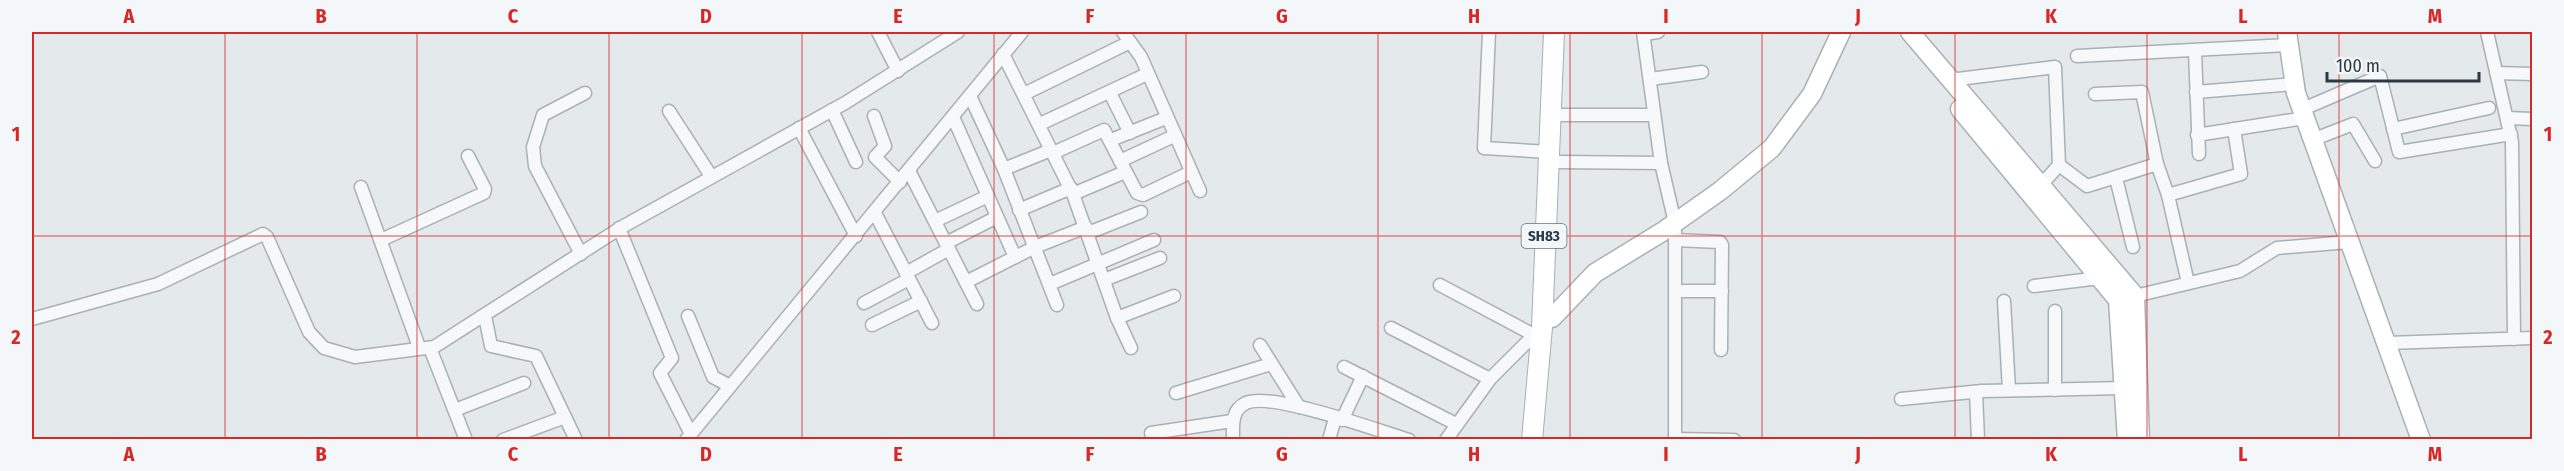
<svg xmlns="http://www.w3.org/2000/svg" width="2564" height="471" viewBox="0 0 2564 471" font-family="'Fira Sans Condensed',sans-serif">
<rect width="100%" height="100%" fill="#e4e9ec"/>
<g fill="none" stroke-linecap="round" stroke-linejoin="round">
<defs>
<g id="street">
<polyline points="878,32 898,71"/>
<polyline points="1123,32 1141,57 1200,191"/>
<polyline points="1489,32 1484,148 1549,152"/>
<polyline points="1643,32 1661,163 1675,223 1675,440"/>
<polyline points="2487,32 2512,142 2514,339"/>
<polyline points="1644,34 1658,32"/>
<polyline points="2195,52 2199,154"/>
<polyline points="1003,54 1073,194 1117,318 1131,348"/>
<polyline points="2077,56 2288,45"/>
<polyline points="2497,73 2532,74"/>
<polyline points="1650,79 1702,72"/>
<polyline points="1950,80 2055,67 2059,165"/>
<polyline points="2196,92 2295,84"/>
<polyline points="1110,93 1130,133"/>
<polyline points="1024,94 1130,42"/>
<polyline points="2095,94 2142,92 2157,164"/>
<polyline points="970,96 1004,169 1057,305"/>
<polyline points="2303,109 2380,76 2399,152 2511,134"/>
<polyline points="832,110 856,162"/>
<polyline points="669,111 711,176"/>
<polyline points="1561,115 1654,115"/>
<polyline points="874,116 885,146 875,157 900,182"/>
<polyline points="953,117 1015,257"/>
<polyline points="2507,118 2532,119"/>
<polyline points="1040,124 1147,74"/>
<polyline points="799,128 856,236"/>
<polyline points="2393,129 2489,108"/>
<polyline points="2197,135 2305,118"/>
<polyline points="1111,140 1166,118"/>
<polyline points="2312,140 2353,124 2375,161"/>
<polyline points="1053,153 1104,130 1137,193 1143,195 1191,172"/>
<polyline points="1120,161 1174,136"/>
<polyline points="1559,162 1661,163"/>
<polyline points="1004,169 1051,150"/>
<polyline points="909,171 977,304"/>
<polyline points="2116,178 2133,247"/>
<polyline points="2042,184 2059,165 2087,186 2157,164 2168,195 2188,283"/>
<polyline points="361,187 419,347"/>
<polyline points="1073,194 1125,172"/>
<polyline points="2168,195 2241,174 2234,129"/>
<polyline points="1019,210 1071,188"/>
<polyline points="875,213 932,323"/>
<polyline points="935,221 988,196"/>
<polyline points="619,228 672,358 660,373 691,434"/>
<polyline points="1088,233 1141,212"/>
<polyline points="381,240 484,193 485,189 468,156"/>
<polyline points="1675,240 1720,242 1722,245 1721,350"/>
<polyline points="946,243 997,217"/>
<polyline points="581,254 535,166 533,147 543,115 585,93"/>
<polyline points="906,273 949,249"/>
<polyline points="1104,280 1160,258"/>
<polyline points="966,282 1035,247 1086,227"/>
<polyline points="1050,284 1154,240"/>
<polyline points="1440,285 1534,335"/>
<polyline points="2034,286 2100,278"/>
<polyline points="1682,291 1722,291"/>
<polyline points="2135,296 2240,271 2277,248 2349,242"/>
<polyline points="2004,301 2009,390"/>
<polyline points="864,303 909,279"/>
<polyline points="2055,311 2055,390"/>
<polyline points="485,316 491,346 536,356 576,440"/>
<polyline points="688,316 713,377 730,386"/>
<polyline points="1117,318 1174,296"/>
<polyline points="32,319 158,284 263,234 267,237 309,332 324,348 355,357 434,347 622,227 845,103 958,32"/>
<polyline points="872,325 921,301"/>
<polyline points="1391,328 1490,379"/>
<polyline points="2387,343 2532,338"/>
<polyline points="1260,345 1299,407"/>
<polyline points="430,348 466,440"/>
<polyline points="1344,367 1456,424"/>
<polyline points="1976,392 1978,440"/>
<polyline points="1176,393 1271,364"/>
<polyline points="1901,399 1982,391 2124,388"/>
<polyline points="455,410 524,383"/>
<polyline points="1342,420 1363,376"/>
<polyline points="1151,433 1232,421"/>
<polyline points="1675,439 1734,440"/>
<polyline points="503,440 565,417"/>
<polyline points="686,440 1022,32"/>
<path d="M1233 440C1233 425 1231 410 1246 403 1270 391 1379 431 1409 440"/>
<polyline points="1329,440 1335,418"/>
<polyline points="1446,440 1490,379 1542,327"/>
</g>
<g id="secondary">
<polyline points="1910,32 2135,296 2140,440"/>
<polyline points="2287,32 2296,93 2421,440"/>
<polyline points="1960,109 2118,300 2127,440"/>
<polyline points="1552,318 1595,273 1662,232 1720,191 1772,148 1812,94 1841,32"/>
</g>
<polyline id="primary" points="1532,440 1542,327 1554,32"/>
</defs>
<use href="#street" stroke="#a9b1b6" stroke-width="15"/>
<use href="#secondary" stroke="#a9b1b6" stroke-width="21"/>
<use href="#primary" stroke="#a3b0b7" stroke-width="22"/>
<use href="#street" stroke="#f6f8fa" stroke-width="12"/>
<use href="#secondary" stroke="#fff" stroke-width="18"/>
<use href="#primary" stroke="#fff" stroke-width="20"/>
</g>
<path fill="none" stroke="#d62828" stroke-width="1.5" stroke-opacity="0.55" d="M225 32V440M417 32V440M609 32V440M802 32V440M994 32V440M1186 32V440M1378 32V440M1570 32V440M1762 32V440M1955 32V440M2147 32V440M2339 32V440M32 236H2532"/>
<g text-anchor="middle" stroke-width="5" stroke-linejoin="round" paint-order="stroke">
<rect fill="#f3f7f9" stroke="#67737a" stroke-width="1.5" x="1521.5" y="224" width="45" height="24" rx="4.5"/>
<g font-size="15" font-weight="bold" fill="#2b3a44">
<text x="1544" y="241">SH83</text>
</g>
</g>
<rect width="2564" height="471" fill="none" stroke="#f3f7f9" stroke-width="66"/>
<path d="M2327 72v9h152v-9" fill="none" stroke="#2b3a44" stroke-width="3"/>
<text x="2336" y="72" font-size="18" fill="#2b3a44" stroke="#f3f7f9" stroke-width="4.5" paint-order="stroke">100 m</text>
<rect x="33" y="33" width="2498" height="405" fill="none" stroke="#d62828" stroke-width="2"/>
<g font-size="20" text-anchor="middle" font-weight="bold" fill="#d62828">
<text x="129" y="23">A</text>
<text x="321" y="23">B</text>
<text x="513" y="23">C</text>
<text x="706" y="23">D</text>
<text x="898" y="23">E</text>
<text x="1090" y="23">F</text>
<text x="1282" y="23">G</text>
<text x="1474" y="23">H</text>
<text x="1666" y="23">I</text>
<text x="1858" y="23">J</text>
<text x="2051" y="23">K</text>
<text x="2243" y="23">L</text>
<text x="2435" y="23">M</text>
<text x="16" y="141">1</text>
<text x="2548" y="141">1</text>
<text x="16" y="344">2</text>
<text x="2548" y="344">2</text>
<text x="129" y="461">A</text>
<text x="321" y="461">B</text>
<text x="513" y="461">C</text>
<text x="706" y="461">D</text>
<text x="898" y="461">E</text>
<text x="1090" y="461">F</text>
<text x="1282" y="461">G</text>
<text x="1474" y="461">H</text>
<text x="1666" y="461">I</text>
<text x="1858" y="461">J</text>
<text x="2051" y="461">K</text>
<text x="2243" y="461">L</text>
<text x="2435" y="461">M</text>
</g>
</svg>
